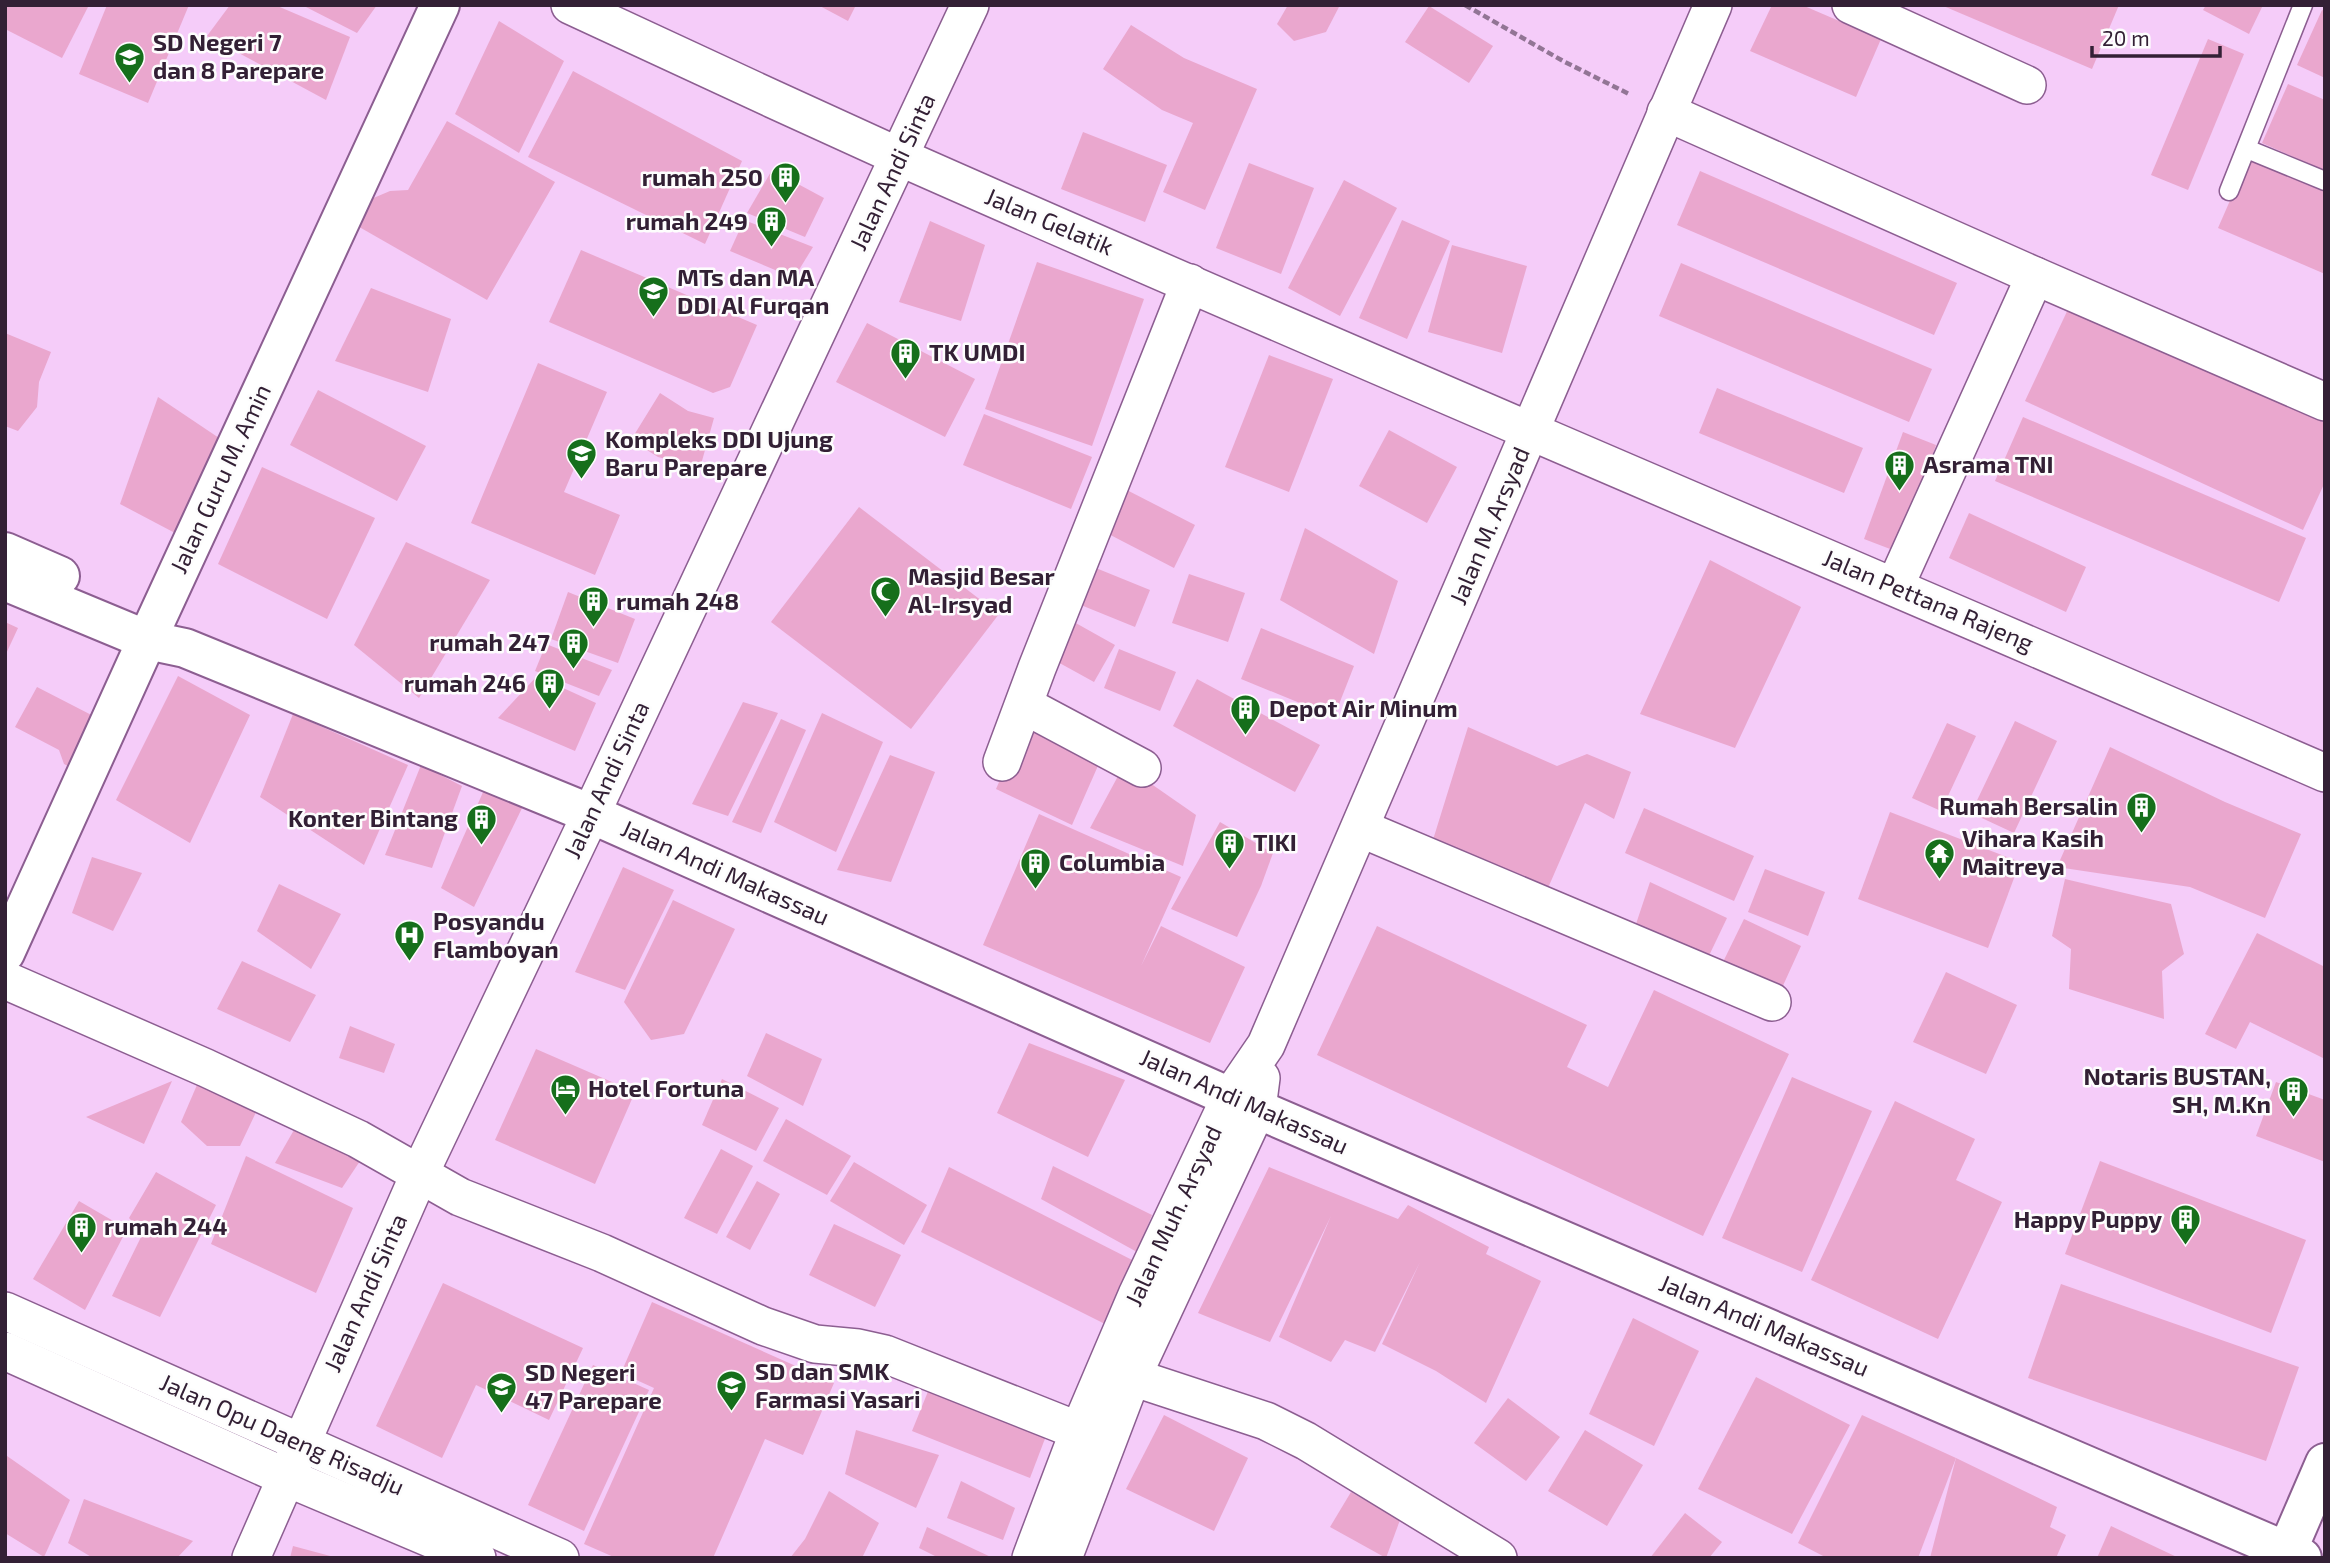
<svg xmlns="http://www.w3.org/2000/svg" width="2330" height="1563" viewBox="0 0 2330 1563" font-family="'Exo 2',sans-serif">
<rect width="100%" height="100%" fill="#f5ccf9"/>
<g fill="#eaa7ce">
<polygon points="5,5 89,5 62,58 5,29"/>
<polygon points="107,5 189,5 148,103 79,74"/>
<polygon points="230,5 275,5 350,37 326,100 207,36"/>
<polygon points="302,5 377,5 357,33"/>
<polygon points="818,5 856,5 848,21"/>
<polygon points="1288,5 1340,5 1326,32 1294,41 1277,24"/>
<polygon points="1772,5 1802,5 1881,39 1856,97 1750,51"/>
<polygon points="1941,5 2119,5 2092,69"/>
<polygon points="2206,5 2263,5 2249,34 2203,10"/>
<polygon points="1429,6 1493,46 1469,83 1405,42"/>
<polygon points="2322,10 2325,11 2325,78 2297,65"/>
<polygon points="499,21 564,61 519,153 455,114"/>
<polygon points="1131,25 1184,58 1257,89 1205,210 1163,192 1193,123 1162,110 1103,69"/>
<polygon points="2208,39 2244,54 2188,190 2151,175"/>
<polygon points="573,71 742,161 705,244 528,157"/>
<polygon points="2288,84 2325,100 2325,171 2262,143"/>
<polygon points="447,121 555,182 487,300 354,224 357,205 390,191 408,190"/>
<polygon points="1083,132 1167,165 1145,222 1061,189"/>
<polygon points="2250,155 2325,187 2325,274 2218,228"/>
<polygon points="1249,163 1314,188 1281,274 1216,248"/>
<polygon points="772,170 824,198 805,237 747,213"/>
<polygon points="1700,171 1957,283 1934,335 1677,225"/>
<polygon points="1344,180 1397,208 1340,316 1288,288"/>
<polygon points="744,220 813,247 794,278 730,251"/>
<polygon points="1402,220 1450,241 1407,339 1359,318"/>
<polygon points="930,221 985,245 961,321 899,302"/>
<polygon points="1452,245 1527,266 1502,353 1428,332"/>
<polygon points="581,250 757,325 730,387 713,393 549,322"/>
<polygon points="1037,262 1144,299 1092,446 985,409"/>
<polygon points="1681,263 1932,369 1909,422 1659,316"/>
<polygon points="371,288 451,319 428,392 335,361"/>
<polygon points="2070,305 2325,423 2325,482 2303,530 2025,401"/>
<polygon points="867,323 975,379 945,437 836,382"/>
<polygon points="5,333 51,352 39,382 37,407 18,431 5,426"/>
<polygon points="1269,355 1333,379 1289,492 1225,467"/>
<polygon points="538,363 607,392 564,492 620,515 595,575 471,523"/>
<polygon points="1717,388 1863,448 1844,493 1699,433"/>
<polygon points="318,390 426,446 397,501 290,445"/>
<polygon points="660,393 688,411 714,418 700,468 658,457 631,440"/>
<polygon points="158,397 225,442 175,533 120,504"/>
<polygon points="984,414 1092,457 1071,509 963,465"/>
<polygon points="2023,417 2306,538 2279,602 1995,481"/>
<polygon points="1389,430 1457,467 1427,523 1359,486"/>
<polygon points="1903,432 1936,445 1898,552 1864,539"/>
<polygon points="262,467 375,518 327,619 218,564"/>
<polygon points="1119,486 1195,525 1174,568 1097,528"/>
<polygon points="859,507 999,614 911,729 771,622"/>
<polygon points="1969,513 2086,567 2066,612 1949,558"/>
<polygon points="1305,528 1398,581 1374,654 1280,600"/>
<polygon points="406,542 490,580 419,698 354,645"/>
<polygon points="1710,560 1801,607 1735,748 1640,714"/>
<polygon points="1086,564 1150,590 1135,627 1071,601"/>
<polygon points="1189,574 1245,593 1228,642 1172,623"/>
<polygon points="568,592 635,619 618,663 551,639"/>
<polygon points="1065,617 1115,645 1094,682 1045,655"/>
<polygon points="5,622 18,628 5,656"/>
<polygon points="1261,628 1354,666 1334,717 1241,679"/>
<polygon points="546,644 612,670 599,696 535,671"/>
<polygon points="1119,649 1176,672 1160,711 1104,688"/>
<polygon points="178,676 250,715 190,843 116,800"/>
<polygon points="537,676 596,703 575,751 498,718"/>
<polygon points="1197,679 1320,745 1295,792 1173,726"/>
<polygon points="37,687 107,723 81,773 64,764 59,750 15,727"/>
<polygon points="743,702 778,713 728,816 692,804"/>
<polygon points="822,713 883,742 836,852 774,822"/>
<polygon points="293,714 408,765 364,865 260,797"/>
<polygon points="781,719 806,730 761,833 732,822"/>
<polygon points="2015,721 2057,741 2014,833 1971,813"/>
<polygon points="1025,723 1104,752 1072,825 996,789"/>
<polygon points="1947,723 1976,736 1941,811 1912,798"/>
<polygon points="1468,727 1557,766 1587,754 1631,772 1614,819 1585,803 1548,888 1432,843"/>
<polygon points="2110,747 2225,802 2301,834 2265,918 2190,887 2057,867"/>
<polygon points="890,755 935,772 891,882 837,870"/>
<polygon points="421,765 462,786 432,868 385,855"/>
<polygon points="1124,765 1196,815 1183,866 1090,828"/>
<polygon points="487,783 524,804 474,907 441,888"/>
<polygon points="1644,808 1754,856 1734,901 1625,853"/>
<polygon points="1890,812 2020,862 1988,948 1858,899"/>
<polygon points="1039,814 1181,877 1141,966 1161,926 1245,967 1210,1043 983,945"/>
<polygon points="1220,822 1273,853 1261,886 1237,937 1171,909"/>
<polygon points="92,857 142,873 113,931 72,913"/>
<polygon points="623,867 674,890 625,990 575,972"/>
<polygon points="1765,869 1825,892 1808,936 1748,912"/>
<polygon points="2065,879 2171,904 2184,954 2162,971 2164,1019 2069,989 2071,949 2052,936"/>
<polygon points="1650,882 1727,918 1705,964 1635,927"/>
<polygon points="279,884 341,914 311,969 257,931"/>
<polygon points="673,900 735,929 684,1034 651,1040 624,1002"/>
<polygon points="1744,919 1801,946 1781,990 1723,962"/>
<polygon points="1377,926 1587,1025 1567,1067 1608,1087 1654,990 1789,1054 1703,1236 1317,1055"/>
<polygon points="2257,933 2325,967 2325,1059 2250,1022 2236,1049 2205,1034"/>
<polygon points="242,961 316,995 290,1042 217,1009"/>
<polygon points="1946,972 2017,1005 1986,1074 1913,1042"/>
<polygon points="350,1026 395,1044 384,1073 339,1058"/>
<polygon points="766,1033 822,1059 803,1106 747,1076"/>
<polygon points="1029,1043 1125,1080 1088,1157 997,1113"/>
<polygon points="536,1049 635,1092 595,1184 495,1140"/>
<polygon points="1792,1077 1872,1111 1802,1272 1722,1238"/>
<polygon points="200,1078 259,1106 240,1146 207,1146 181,1122"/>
<polygon points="722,1079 779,1108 756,1151 702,1125"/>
<polygon points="172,1081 144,1144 86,1117"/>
<polygon points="2276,1082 2325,1100 2325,1162 2256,1136"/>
<polygon points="1895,1101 1975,1139 1956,1180 2002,1202 1938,1339 1811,1280"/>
<polygon points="786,1119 851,1156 827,1195 763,1161"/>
<polygon points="298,1123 366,1152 342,1188 275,1163"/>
<polygon points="721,1149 753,1166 717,1234 684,1218"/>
<polygon points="246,1156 353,1208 316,1293 211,1244"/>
<polygon points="2100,1161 2306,1240 2271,1333 2065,1254"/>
<polygon points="854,1162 927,1205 904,1245 830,1201"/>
<polygon points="1053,1166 1152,1215 1137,1252 1041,1199"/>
<polygon points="949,1167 1144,1266 1113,1328 921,1232"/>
<polygon points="1269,1167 1398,1219 1408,1205 1489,1247 1486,1254 1541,1281 1486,1403 1436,1371 1382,1344 1420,1262 1375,1352 1345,1340 1331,1362 1279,1337 1331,1216 1270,1342 1198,1313"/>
<polygon points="156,1172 216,1205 160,1317 112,1296 143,1233 129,1218"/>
<polygon points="757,1181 780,1194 750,1250 726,1237"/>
<polygon points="79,1201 127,1229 85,1310 33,1279"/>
<polygon points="834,1224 901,1255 875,1307 809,1275"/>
<polygon points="443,1283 583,1348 549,1420 476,1385 442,1458 376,1426"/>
<polygon points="2061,1284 2299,1367 2266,1461 2028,1378"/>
<polygon points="652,1302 834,1383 803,1455 765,1439 713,1558 616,1558 584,1544 654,1388 621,1373"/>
<polygon points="1633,1318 1699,1351 1654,1446 1589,1414"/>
<polygon points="593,1365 649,1390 584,1531 528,1505"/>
<polygon points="1756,1377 1850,1425 1792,1534 1698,1489"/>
<polygon points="929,1389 1046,1436 1030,1478 912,1431"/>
<polygon points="1508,1398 1560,1437 1526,1481 1474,1443"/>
<polygon points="1164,1415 1248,1458 1214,1531 1126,1489"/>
<polygon points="1862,1415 1956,1458 1918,1558 1827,1558 1798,1543"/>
<polygon points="856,1430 939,1455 916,1508 845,1474"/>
<polygon points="1585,1430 1643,1465 1607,1526 1548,1491"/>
<polygon points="7,1456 70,1500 44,1557 5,1533"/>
<polygon points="1956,1458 2057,1507 2050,1527 2066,1535 2056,1558 1930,1558"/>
<polygon points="961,1481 1015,1508 1003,1540 947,1518"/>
<polygon points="829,1491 879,1523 862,1558 790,1558 805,1539"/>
<polygon points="1351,1492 1400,1520 1386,1558 1330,1527"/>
<polygon points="84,1499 193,1541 177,1558 93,1558 68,1543"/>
<polygon points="1685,1513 1722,1542 1709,1558 1650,1558"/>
<polygon points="2111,1526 2179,1558 2097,1558"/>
<polygon points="927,1527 993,1558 939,1558 919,1548"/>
<polygon points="293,1546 334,1557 334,1558 290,1558"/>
</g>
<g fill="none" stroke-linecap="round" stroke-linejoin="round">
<defs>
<g id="service">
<polyline points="2247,149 2325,181"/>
<polyline points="2229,191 2303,5"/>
</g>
<g id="minor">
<path d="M570 5C680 56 791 108 902 158 1374 367 1851 567 2325 773"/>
<polyline points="1851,5 2027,85"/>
<polyline points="1666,112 2035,276 2325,402"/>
<polyline points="1895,586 2035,276"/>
<polyline points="1024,705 1142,768"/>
<polyline points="1002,762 1037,668 1190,283"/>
<polyline points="1360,828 1772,1002"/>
<polyline points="5,980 206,1068 358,1139 460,1197 602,1253 763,1326 815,1344 858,1348 885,1354 1079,1431"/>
<polyline points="5,1311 560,1558"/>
<polyline points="5,1351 288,1478 477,1558"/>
<polyline points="1111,1370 1266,1421 1306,1441 1498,1558"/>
<polyline points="251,1558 419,1175 591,814 970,5"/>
<polyline points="1031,1558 1079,1431 1137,1295 1231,1096 1266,1045 1713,5"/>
<polyline points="1063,1558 1132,1377 1257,1109 1261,1078"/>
</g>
<g id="tertiary">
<polyline points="5,552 60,576"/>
<polyline points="5,581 147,640 185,648 591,814 1257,1109 2302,1558"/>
<polyline points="2284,1558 2325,1463"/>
</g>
<polyline id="secondary" points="5,953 156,620 440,5"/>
</defs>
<use href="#service" stroke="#8c5e91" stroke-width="21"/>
<use href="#minor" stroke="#8c5e91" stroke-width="40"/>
<use href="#tertiary" stroke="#8c5e91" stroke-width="42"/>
<use href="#secondary" stroke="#8c5e91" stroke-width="42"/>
<polyline stroke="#927595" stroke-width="4.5" stroke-dasharray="7 3.5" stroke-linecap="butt" points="1465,5 1563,61 1631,95"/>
<use href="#service" stroke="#fff" stroke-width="18"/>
<use href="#minor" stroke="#fff" stroke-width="37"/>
<use href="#tertiary" stroke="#fff" stroke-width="38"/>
<use href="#secondary" stroke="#fff" stroke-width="38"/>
</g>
<defs>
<symbol id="school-pin" viewBox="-11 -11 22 30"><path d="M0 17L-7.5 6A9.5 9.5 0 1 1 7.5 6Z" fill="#166f1b" stroke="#fdfdfd"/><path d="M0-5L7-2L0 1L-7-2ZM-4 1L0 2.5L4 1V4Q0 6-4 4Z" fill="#fff"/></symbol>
<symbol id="building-pin" viewBox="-11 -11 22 30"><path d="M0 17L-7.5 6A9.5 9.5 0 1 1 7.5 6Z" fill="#166f1b" stroke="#fdfdfd"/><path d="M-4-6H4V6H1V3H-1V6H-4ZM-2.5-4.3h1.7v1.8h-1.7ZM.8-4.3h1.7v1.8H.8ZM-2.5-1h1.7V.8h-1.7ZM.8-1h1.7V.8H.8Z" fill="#fff"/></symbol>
<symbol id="mosque-pin" viewBox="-11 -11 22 30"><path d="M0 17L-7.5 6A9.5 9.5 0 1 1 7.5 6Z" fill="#166f1b" stroke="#fdfdfd"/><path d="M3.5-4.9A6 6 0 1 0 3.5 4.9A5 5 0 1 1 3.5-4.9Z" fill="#fff"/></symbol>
<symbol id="temple-pin" viewBox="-11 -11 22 30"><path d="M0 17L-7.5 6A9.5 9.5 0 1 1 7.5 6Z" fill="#166f1b" stroke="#fdfdfd"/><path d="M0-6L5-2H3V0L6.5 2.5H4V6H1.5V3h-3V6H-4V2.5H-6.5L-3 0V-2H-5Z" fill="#fff"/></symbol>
<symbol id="hospital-pin" viewBox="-11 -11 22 30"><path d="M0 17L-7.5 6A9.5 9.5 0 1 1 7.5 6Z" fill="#166f1b" stroke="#fdfdfd"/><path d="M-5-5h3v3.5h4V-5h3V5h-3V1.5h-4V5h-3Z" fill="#fff"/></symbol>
<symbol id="hotel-pin" viewBox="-11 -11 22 30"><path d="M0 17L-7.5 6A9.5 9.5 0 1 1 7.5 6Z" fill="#166f1b" stroke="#fdfdfd"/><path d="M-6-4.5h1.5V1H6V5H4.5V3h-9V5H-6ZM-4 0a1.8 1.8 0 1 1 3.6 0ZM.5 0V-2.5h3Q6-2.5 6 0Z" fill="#fff"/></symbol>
</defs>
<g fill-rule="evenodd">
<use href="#school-pin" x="112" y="40" width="35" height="47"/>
<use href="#building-pin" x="768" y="160" width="35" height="47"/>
<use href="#building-pin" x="754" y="204" width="35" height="47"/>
<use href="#school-pin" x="636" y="274" width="35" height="47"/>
<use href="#building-pin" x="888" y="336" width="35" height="47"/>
<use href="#school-pin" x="564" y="436" width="35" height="47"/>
<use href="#building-pin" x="1882" y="448" width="35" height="47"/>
<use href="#mosque-pin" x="868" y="574" width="35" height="47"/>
<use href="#building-pin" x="576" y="584" width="35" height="47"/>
<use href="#building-pin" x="556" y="626" width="35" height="47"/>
<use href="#building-pin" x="532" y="666" width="35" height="47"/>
<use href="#building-pin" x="1228" y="692" width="35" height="47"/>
<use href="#building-pin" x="2124" y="790" width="35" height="47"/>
<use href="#building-pin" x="464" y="802" width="35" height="47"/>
<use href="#building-pin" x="1212" y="826" width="35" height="47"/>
<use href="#temple-pin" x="1922" y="836" width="35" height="47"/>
<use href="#building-pin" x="1018" y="846" width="35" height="47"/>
<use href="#hospital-pin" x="392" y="918" width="35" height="47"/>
<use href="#hotel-pin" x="548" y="1072" width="35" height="47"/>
<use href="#building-pin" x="2276" y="1074" width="35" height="47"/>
<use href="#building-pin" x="2168" y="1202" width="35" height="47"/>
<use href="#building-pin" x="64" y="1210" width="35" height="47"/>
<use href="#school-pin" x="714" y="1368" width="35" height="47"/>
<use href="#school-pin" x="484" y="1370" width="35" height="47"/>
</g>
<g text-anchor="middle" stroke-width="5" stroke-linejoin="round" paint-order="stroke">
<g font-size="24" font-weight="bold" fill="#332035" stroke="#fdfdfd" text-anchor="start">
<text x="153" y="51">SD Negeri 7<tspan x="153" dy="28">dan 8 Parepare</tspan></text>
<text x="763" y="186" text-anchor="end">rumah 250</text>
<text x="748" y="230" text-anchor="end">rumah 249</text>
<text x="677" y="286">MTs dan MA<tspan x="677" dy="28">DDI Al Furqan</tspan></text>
<text x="929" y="361">TK UMDI</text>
<text x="605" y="448">Kompleks DDI Ujung<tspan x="605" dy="28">Baru Parepare</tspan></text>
<text x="1923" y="473">Asrama TNI</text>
<text x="908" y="585">Masjid Besar<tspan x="908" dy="28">Al-Irsyad</tspan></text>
<text x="616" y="610">rumah 248</text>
<text x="550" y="651" text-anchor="end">rumah 247</text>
<text x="526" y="692" text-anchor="end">rumah 246</text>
<text x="1269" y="717">Depot Air Minum</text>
<text x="2118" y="815" text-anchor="end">Rumah Bersalin</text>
<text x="458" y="827" text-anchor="end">Konter Bintang</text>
<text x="1962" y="847">Vihara Kasih<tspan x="1962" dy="28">Maitreya</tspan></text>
<text x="1253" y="851">TIKI</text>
<text x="1059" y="871">Columbia</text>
<text x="433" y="930">Posyandu<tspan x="433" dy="28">Flamboyan</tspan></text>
<text x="2271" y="1085" text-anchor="end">Notaris BUSTAN,<tspan x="2271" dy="28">SH, M.Kn</tspan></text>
<text x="588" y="1097">Hotel Fortuna</text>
<text x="2162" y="1228" text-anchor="end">Happy Puppy</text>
<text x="104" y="1235">rumah 244</text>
<text x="755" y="1380">SD dan SMK<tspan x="755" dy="28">Farmasi Yasari</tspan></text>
<text x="525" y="1381">SD Negeri<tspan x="525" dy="28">47 Parepare</tspan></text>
</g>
<g font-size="24" fill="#332035" stroke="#fdfdfd">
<text transform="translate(893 172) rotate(-65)" y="8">Jalan Andi Sinta</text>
<text transform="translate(1049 222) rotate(23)" y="8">Jalan Gelatik</text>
<text transform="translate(221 479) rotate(-65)" y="8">Jalan Guru M. Amin</text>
<text transform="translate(1490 526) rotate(-67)" y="8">Jalan M. Arsyad</text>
<text transform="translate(1928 601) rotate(23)" y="8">Jalan Pettana Rajeng</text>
<text transform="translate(607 780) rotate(-65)" y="8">Jalan Andi Sinta</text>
<text transform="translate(725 873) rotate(24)" y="8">Jalan Andi Makassau</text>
<text transform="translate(1244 1102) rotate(24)" y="8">Jalan Andi Makassau</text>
<text transform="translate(1174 1216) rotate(-65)" y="8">Jalan Muh. Arsyad</text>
<text transform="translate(366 1293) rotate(-66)" y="8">Jalan Andi Sinta</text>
<text transform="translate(1764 1326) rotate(23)" y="8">Jalan Andi Makassau</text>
<text transform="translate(282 1435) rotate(24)" y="8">Jalan Opu Daeng Risadju</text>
</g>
</g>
<rect width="2330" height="1563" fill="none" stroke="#332035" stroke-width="14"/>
<path d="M2092 46v10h128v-10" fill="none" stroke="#332035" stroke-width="3.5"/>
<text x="2102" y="46" font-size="21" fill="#332035" stroke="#fdfdfd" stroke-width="5" paint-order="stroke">20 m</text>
</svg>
